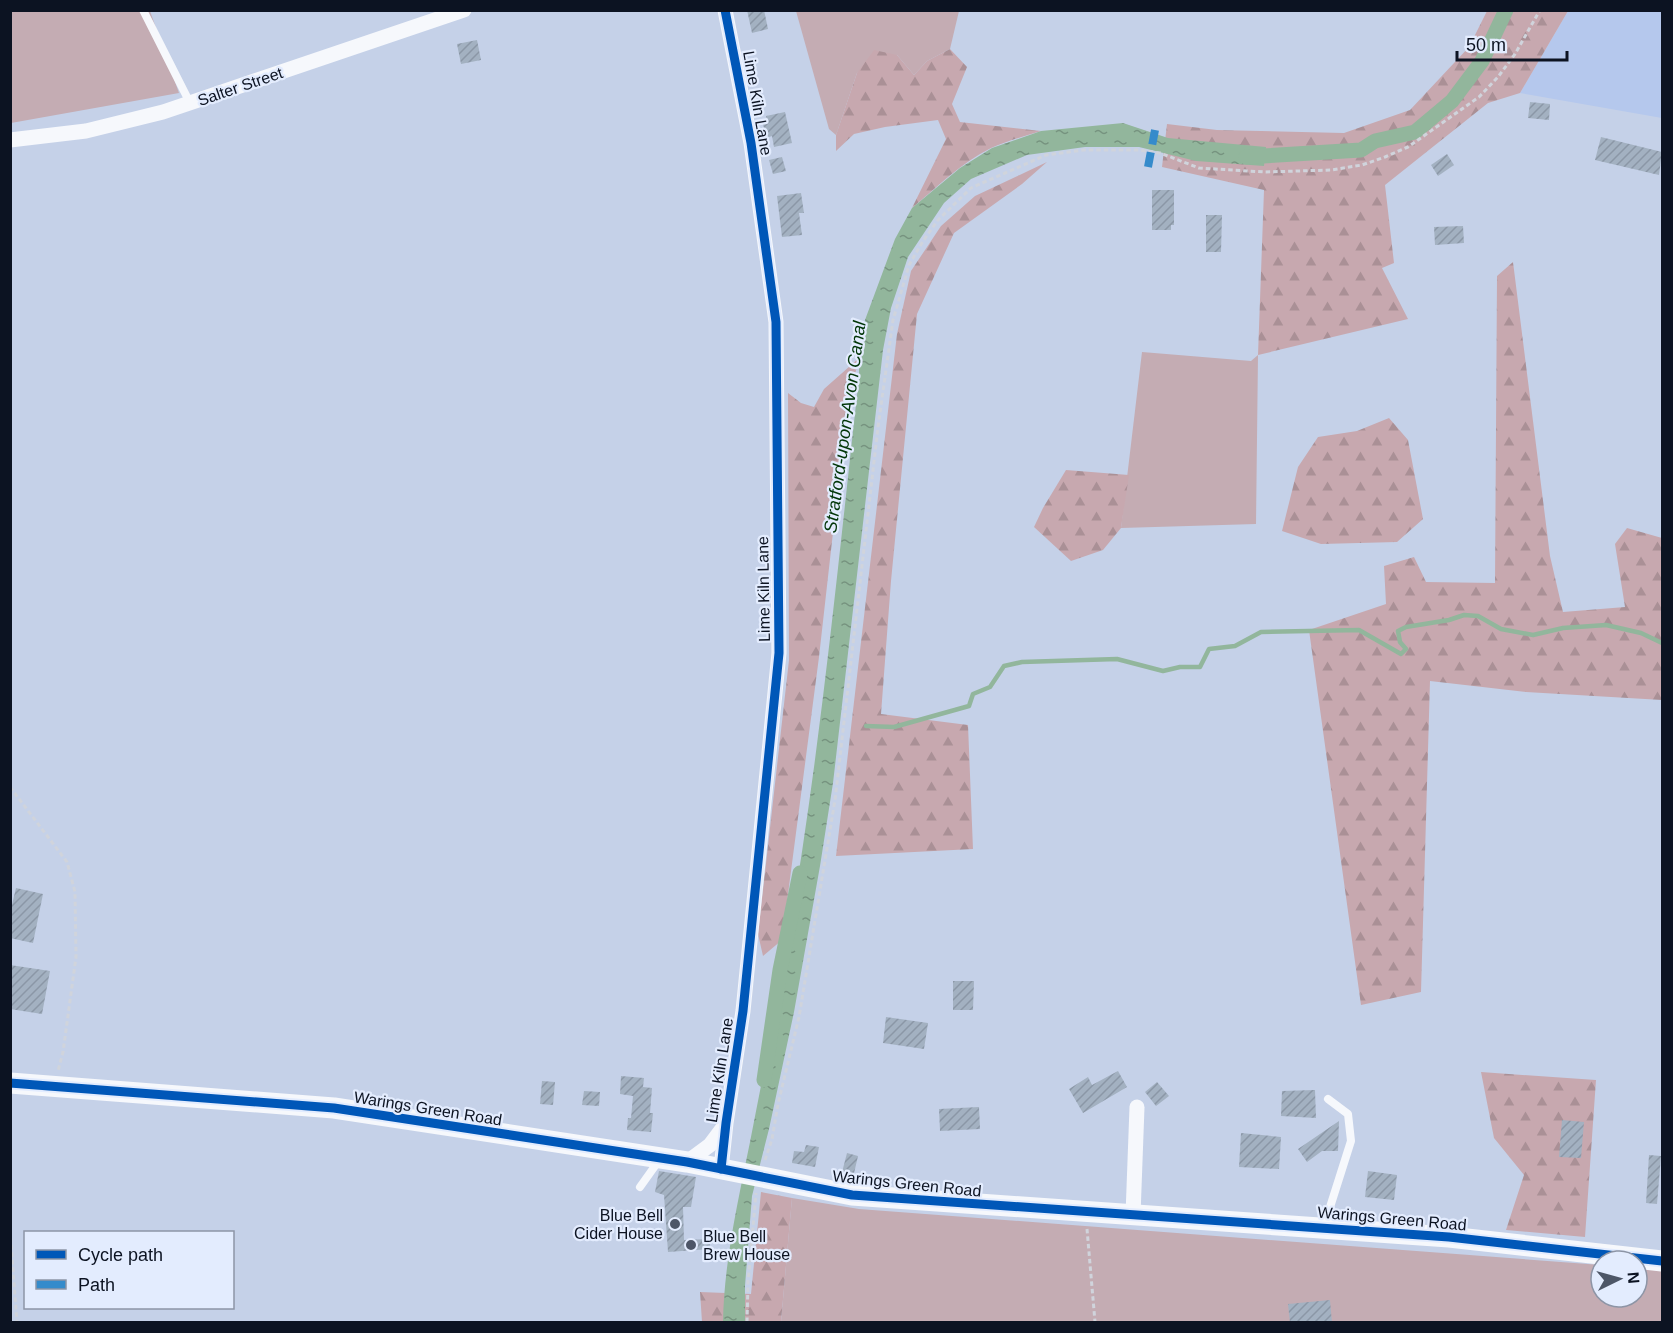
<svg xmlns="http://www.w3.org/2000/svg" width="1673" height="1333" viewBox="0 0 1673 1333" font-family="Arial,sans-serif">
<defs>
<pattern id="forest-firs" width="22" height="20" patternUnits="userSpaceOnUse" patternTransform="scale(1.5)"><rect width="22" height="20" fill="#c7a8af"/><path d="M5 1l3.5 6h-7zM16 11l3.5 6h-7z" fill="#aa9096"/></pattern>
<pattern id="water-ripples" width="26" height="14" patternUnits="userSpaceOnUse" patternTransform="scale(1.5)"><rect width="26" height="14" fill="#92b69c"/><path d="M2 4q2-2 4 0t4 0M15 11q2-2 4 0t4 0" fill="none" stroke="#76937f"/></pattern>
<pattern id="building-hatch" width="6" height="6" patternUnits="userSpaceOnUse" patternTransform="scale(1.5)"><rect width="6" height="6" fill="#a3b1c1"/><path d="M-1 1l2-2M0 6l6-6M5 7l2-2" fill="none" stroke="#8b97a6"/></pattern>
</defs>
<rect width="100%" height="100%" fill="#c5d1e8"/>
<polygon fill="#b5c8ed" points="1568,11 1662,11 1662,118 1520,93"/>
<g fill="#c4acb3">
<polygon points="11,11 150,11 179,93 11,123"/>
<polygon points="796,11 959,11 950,49 927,61 914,75 897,55 857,73 836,135 829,129"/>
<polygon points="1142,352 1251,361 1258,355 1256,524 1121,528"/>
<polygon points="792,1198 859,1209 1601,1265 1601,1297 1637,1297 1637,1268 1662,1271 1662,1322 781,1322"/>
</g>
<g fill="url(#forest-firs)">
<polygon points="1487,11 1568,11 1520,93 1488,103 1385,185 1394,263 1382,268 1408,319 1258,355 1264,190 1162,167 1167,124 1217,130 1344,133 1410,110 1469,47"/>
<path d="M950 49 967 67 952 104 960 122 1041 131C1025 136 1007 141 991 148 961 163 937 187 912 208L946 139 938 120 885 127 854 134 836 151V135L857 73 874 50 897 55 914 75 927 61Z"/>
<polygon points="1047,162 1022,184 954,233 917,314 891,581 881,714 968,725 973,849 836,856 897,334 911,271 941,226 975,196"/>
<polygon points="1513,262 1550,556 1563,612 1625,607 1615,544 1627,528 1662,538 1662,700 1526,692 1430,681 1421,992 1361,1005 1309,630 1386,604 1384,566 1414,557 1426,582 1495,583 1497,276"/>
<polygon points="859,358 847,408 819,657 782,940 763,956 758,934 789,660 788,393 801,403 814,407 824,389"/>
<polygon points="1389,418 1408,440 1423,519 1397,542 1321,544 1282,531 1298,467 1318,437 1357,431"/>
<polygon points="1066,470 1129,475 1121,528 1103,550 1071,561 1034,527 1043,508"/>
<polygon points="1481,1072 1596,1080 1585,1237 1506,1230 1524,1175 1494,1138"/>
<polygon points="761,1192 792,1198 781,1322 702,1322 700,1292 751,1294"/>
</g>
<path fill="url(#water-ripples)" d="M1123 123 1168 138 1266 147 1264 166 1196 161 1139 147H1085L1027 155 971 179 944 203 908 257 891 308 883 350 833 783 820 866 794 1012 769 1129 752 1196 745 1286V1322H723C724 1262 738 1201 750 1142 763 1075 777 1007 788 939 820 753 838 565 859 377V358L865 320 895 239 912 208 960 168 992 148 1041 131Z"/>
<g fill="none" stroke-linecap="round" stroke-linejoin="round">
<polyline stroke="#92b69c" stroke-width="4.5" points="866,726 894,727 969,706 973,694 990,687 1004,666 1022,662 1117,659 1163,671 1180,667 1200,667 1209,649 1235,646 1261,632 1359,630 1401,654 1406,649 1400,642 1398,631 1406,627 1449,620 1464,615 1478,616 1501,629 1533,635 1563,628 1606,625 1641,633 1662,643"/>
<g stroke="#92b69c" stroke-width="15">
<polyline points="1246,157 1361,150 1375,141 1415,132 1452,101 1482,61 1506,10"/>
<polyline points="764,1080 780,970 800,873"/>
</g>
</g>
<g fill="url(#building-hatch)">
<polygon points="747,10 764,10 768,29 752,33"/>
<polygon points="477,40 481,60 461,64 457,44"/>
<polygon points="1530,102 1550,104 1549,120 1528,118"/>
<polygon points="785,112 792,143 774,147 772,136 766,138 763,124 767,123 766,116"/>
<polygon points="1601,137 1662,152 1659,175 1595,160"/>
<polygon points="1447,154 1454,165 1438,176 1431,165"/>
<polygon points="782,157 786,171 773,174 769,160"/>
<polygon points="1152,190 1174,190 1174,225 1171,225 1171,230 1152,230"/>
<polygon points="801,193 804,213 799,213 802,235 782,237 777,196"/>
<polygon points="1206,215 1222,215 1221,252 1206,252"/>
<polygon points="1463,226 1464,243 1435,245 1434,227"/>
<polygon points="16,888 43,894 33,943 10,938 10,913"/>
<polygon points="10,965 50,971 42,1014 10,1009"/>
<polygon points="953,981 974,981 973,1010 953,1010"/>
<polygon points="886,1017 928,1023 924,1049 883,1043"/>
<polygon points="1118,1071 1127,1087 1083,1113 1069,1089 1088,1077 1092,1085"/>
<polygon points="621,1076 644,1078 643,1087 652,1088 650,1113 653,1113 651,1132 627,1130 628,1118 631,1118 633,1096 620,1094"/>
<polygon points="542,1081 555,1082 553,1105 540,1104"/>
<polygon points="1157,1082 1169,1096 1156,1106 1145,1092"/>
<polygon points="1315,1090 1316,1118 1281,1116 1282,1091"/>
<polygon points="584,1091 600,1092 599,1106 582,1105"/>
<polygon points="979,1107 980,1129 940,1131 939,1109"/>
<polygon points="1562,1120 1584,1122 1581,1158 1559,1157"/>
<polygon points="1339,1121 1338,1151 1322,1151 1307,1162 1298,1149"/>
<polygon points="1241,1133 1281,1137 1279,1169 1239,1167"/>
<polygon points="806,1145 819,1147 815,1167 792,1163 794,1151 804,1152"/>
<polygon points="847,1153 858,1156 852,1182 840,1180"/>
<polygon points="1649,1155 1661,1156 1657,1204 1646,1203"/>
<polygon points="659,1171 696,1177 691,1207 683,1207 684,1240 710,1239 710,1249 668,1252 664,1195 655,1192"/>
<polygon points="1368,1171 1397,1175 1394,1200 1365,1197"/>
<polygon points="1330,1300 1332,1323 1290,1323 1288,1304"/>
</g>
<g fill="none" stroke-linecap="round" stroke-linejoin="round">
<g stroke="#d0d4dc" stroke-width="3" stroke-dasharray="4.5 3" stroke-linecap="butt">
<polyline points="10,787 67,862 75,892 76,957 63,1052 58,1071"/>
<polyline points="765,1160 772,1139 778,1104 799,1017 835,800 878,427 893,320 909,265 923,241 938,220 971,188 1046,155 1084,150 1139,150 1160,153 1199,168 1265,172 1331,170 1362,165 1385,157 1408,147 1479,97 1498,77 1515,54 1540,10"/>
<polyline points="1087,1229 1095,1322"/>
<polyline points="10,1230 17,1322"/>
<polyline points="747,1322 748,1282 756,1193"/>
</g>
<g stroke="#f6f8fc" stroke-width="8">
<polyline points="143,10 190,103"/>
<polyline points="640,1187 660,1159"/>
<polyline points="1324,1226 1351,1141 1348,1114 1328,1099"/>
</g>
<g stroke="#f6f8fc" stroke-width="15">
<polyline points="10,140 86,131 163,112 464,10"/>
<polyline points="687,1162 710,1145 725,1125"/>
<polyline points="721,1169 726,1123 743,1011 779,653 776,322 751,143 725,10"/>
<polyline points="1133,1215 1137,1107"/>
</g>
<polyline stroke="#f6f8fc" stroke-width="21" points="10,1083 334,1108 687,1162 852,1195 1449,1237 1662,1261"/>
<polyline stroke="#358bcb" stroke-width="8" stroke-dasharray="15 8" stroke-linecap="butt" points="1148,167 1155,130"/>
<defs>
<g id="cycleway">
<polyline points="10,1083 334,1108 687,1162 852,1195 1449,1237 1662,1261"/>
<polyline points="721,1169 726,1123 743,1011 779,653 776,322 751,143 725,10"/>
</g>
</defs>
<use href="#cycleway" stroke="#e3ecfe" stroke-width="13"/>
<use href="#cycleway" stroke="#0057b8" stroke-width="9"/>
</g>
<g fill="#4d5667" stroke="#e3ecfe" stroke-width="2">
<circle cx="675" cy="1224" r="6"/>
<circle cx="691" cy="1245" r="6"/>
</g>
<g text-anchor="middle" stroke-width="4.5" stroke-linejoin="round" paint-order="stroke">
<g font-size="16" fill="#0c1322" stroke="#e3ecfe">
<text transform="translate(240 86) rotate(-19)" y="6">Salter Street</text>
<text transform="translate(758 103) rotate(80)" y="6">Lime Kiln Lane</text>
<text transform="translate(763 589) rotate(-91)" y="6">Lime Kiln Lane</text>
<text transform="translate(719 1070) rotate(-81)" y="6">Lime Kiln Lane</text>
<text transform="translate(428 1108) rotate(9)" y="6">Warings Green Road</text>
<text transform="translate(907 1183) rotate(6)" y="6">Warings Green Road</text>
<text transform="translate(1392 1218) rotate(5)" y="6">Warings Green Road</text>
</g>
<g font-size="16" fill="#0c1322" stroke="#e3ecfe" text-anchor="end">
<text x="663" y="1221">Blue Bell<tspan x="663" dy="18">Cider House</tspan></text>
<text x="703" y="1242" text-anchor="start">Blue Bell<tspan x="703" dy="18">Brew House</tspan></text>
</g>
<g font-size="18" font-style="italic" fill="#023608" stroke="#e3ecfe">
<text transform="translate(845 427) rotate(-82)" y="6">Stratford-upon-Avon Canal</text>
</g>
</g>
<rect width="1673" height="1333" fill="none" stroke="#0c1322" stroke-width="24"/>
<rect x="24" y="1231" width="210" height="78" fill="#e3ecfe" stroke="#8d95a6" stroke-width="1.5"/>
<rect x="36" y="1250" width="30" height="9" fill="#0057b8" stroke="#8d95a6" stroke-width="1.5"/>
<text x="78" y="1261" font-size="18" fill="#0c1322">Cycle path</text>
<rect x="36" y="1280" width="30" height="9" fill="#358bcb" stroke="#8d95a6" stroke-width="1.5"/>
<text x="78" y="1291" font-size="18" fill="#0c1322">Path</text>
<g transform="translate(1619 1279) rotate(85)"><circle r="28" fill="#e3ecfe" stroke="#8d95a6" stroke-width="1.5"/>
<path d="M0-4.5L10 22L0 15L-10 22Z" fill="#4d5667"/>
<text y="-9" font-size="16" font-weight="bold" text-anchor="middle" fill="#0c1322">N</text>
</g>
<path d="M1457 51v9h110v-9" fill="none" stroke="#0c1322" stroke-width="3"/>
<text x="1466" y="51" font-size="18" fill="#0c1322" stroke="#e3ecfe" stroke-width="4.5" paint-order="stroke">50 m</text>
</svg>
